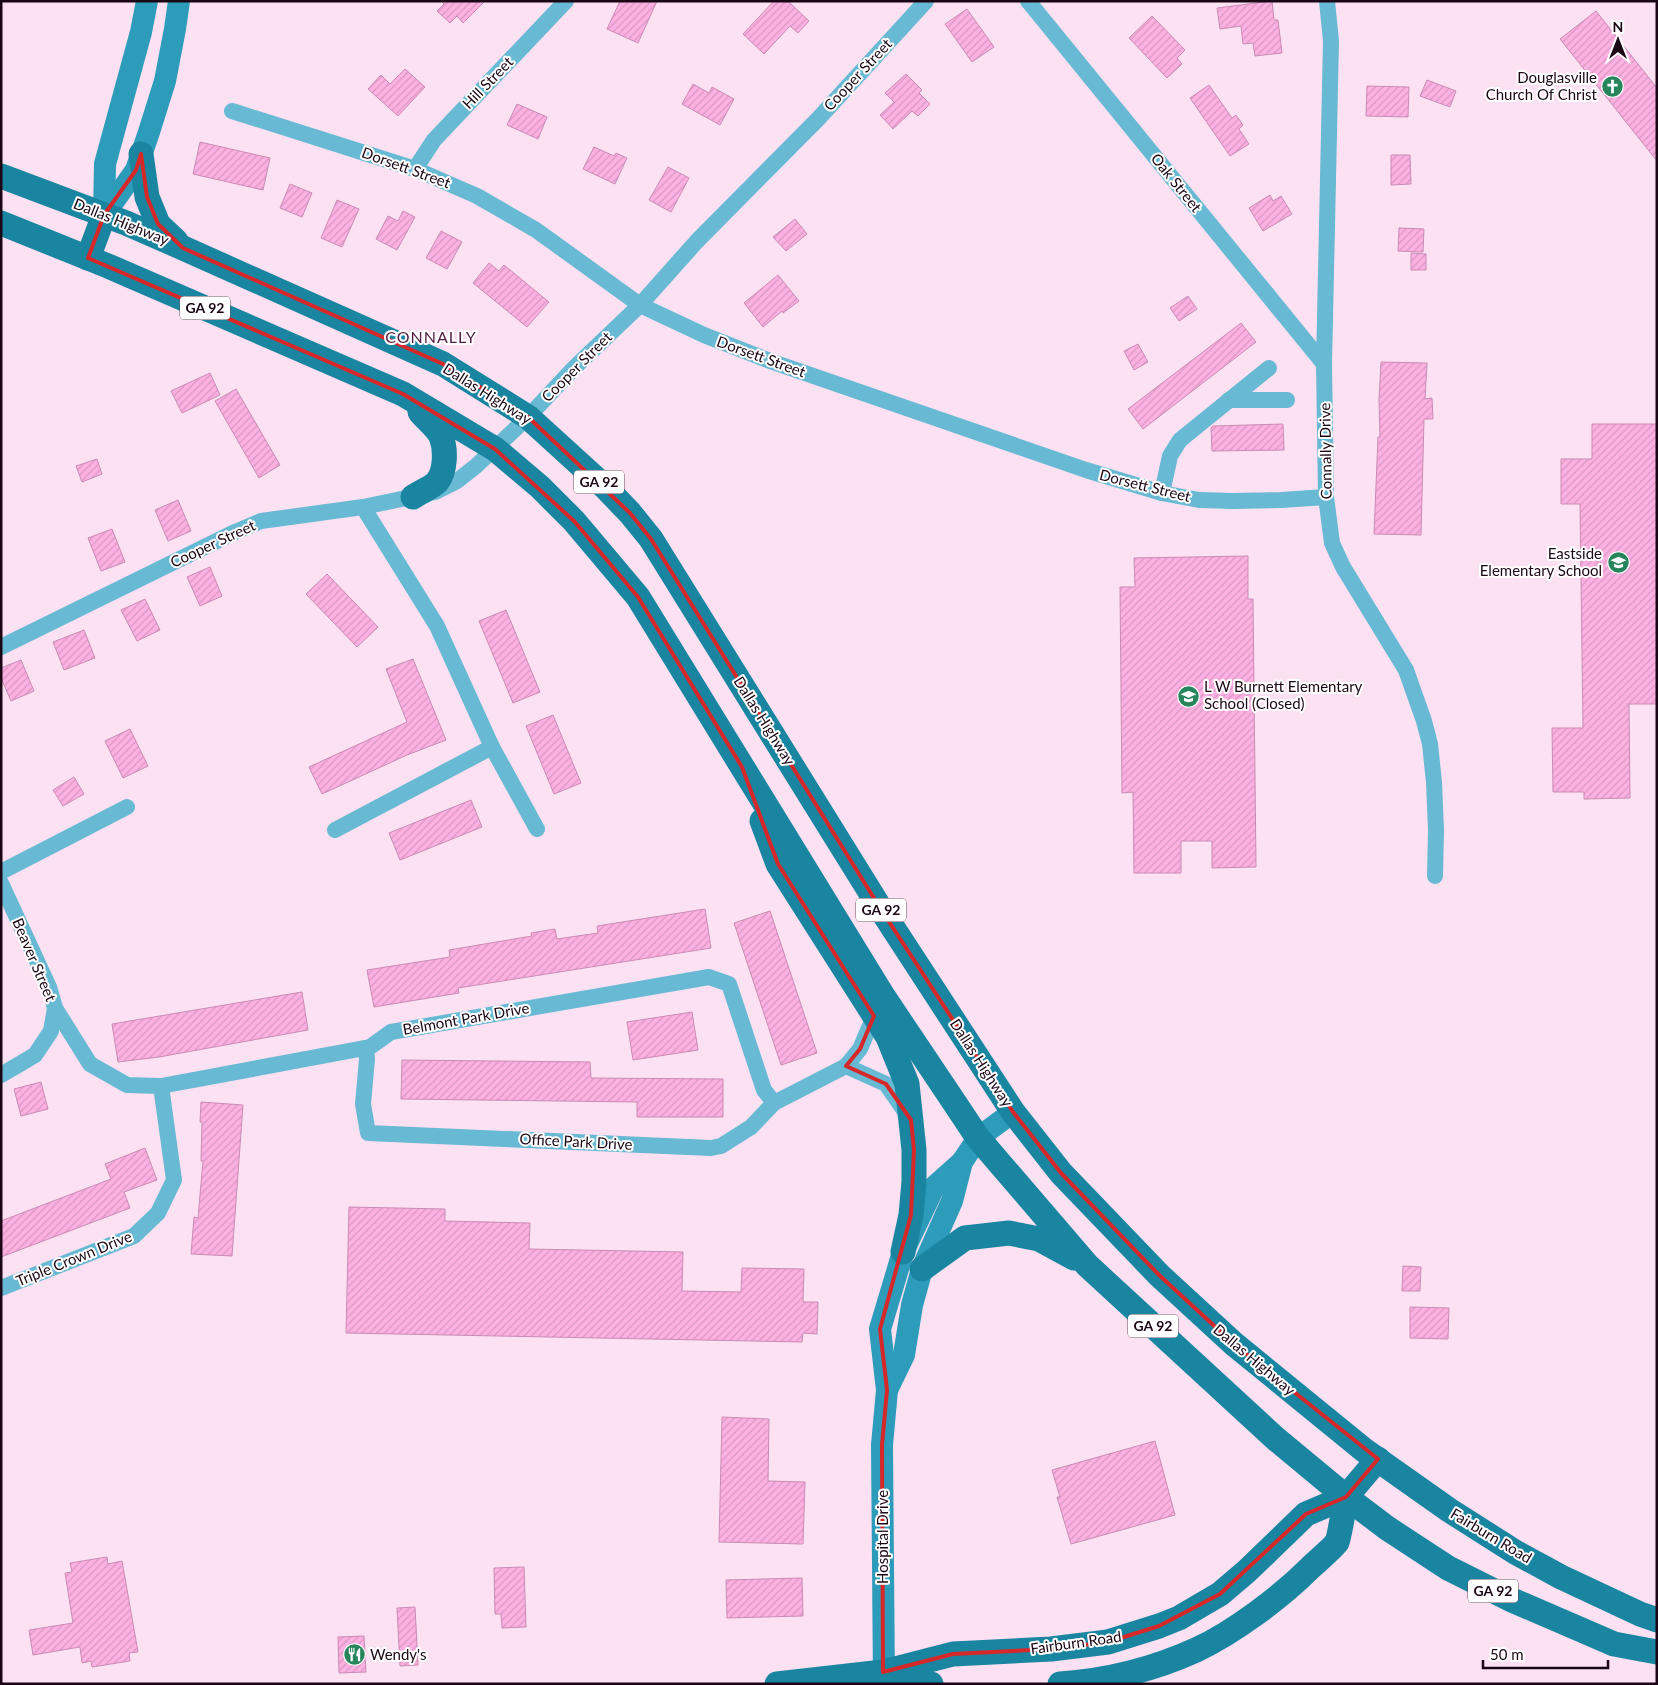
<svg xmlns="http://www.w3.org/2000/svg" width="1658" height="1685" viewBox="0 0 1658 1685" font-family="Lato,sans-serif">
<defs>
<pattern id="building-hatch" width="6" height="6" patternUnits="userSpaceOnUse" patternTransform="scale(1.25)"><rect width="6" height="6" fill="#fdb1e2"/><path d="M-1 1l2-2M0 6l6-6M5 7l2-2" fill="none" stroke="#d897c1"/></pattern>
</defs>
<rect width="100%" height="100%" fill="#fce1f2"/>
<g fill="url(#building-hatch)" stroke="#c98bb4">
<polygon points="442,1 485,1 463,23 457,16 450,23 437,11 444,4"/>
<polygon points="620,1 657,1 638,43 607,29"/>
<polygon points="774,1 788,1 809,21 798,33 790,26 764,54 743,34"/>
<polygon points="1272,1 1274,20 1278,20 1282,53 1255,56 1253,43 1243,44 1241,26 1220,29 1217,8"/>
<polygon points="967,9 994,47 972,62 945,24"/>
<polygon points="1596,11 1657,88 1657,161 1560,39"/>
<polygon points="1152,16 1185,50 1177,58 1182,64 1167,78 1129,38"/>
<polygon points="405,69 425,87 398,116 368,89 381,75 390,84"/>
<polygon points="906,74 922,90 919,93 930,104 918,116 912,111 893,129 880,115 894,102 885,93"/>
<polygon points="1427,80 1456,91 1450,107 1420,96"/>
<polygon points="693,84 709,93 712,87 734,99 720,125 682,104"/>
<polygon points="1209,85 1232,118 1236,115 1243,125 1239,129 1249,144 1230,156 1190,98"/>
<polygon points="1367,86 1409,87 1408,117 1366,116"/>
<polygon points="517,104 547,117 538,139 507,125"/>
<polygon points="200,142 270,158 263,190 193,174"/>
<polygon points="594,147 614,156 616,153 627,158 615,184 583,169"/>
<polygon points="1391,155 1410,155 1411,184 1391,185"/>
<polygon points="668,167 689,178 671,212 649,200"/>
<polygon points="290,184 312,193 302,217 280,208"/>
<polygon points="1270,195 1273,201 1281,196 1292,214 1263,231 1249,208"/>
<polygon points="337,200 359,209 342,247 321,238"/>
<polygon points="403,211 415,217 397,250 376,239 388,216 398,221"/>
<polygon points="795,219 807,234 786,251 773,237"/>
<polygon points="1399,228 1424,229 1423,252 1398,251"/>
<polygon points="441,231 462,242 447,269 426,258"/>
<polygon points="1411,253 1426,254 1426,270 1411,270"/>
<polygon points="489,263 499,271 504,265 549,302 527,327 473,283"/>
<polygon points="778,275 799,301 783,313 782,311 763,327 744,303"/>
<polygon points="1188,296 1197,309 1179,321 1170,308"/>
<polygon points="1241,323 1256,342 1143,429 1128,409"/>
<polygon points="1138,344 1148,362 1134,370 1124,351"/>
<polygon points="1381,362 1427,363 1425,399 1432,398 1433,419 1424,419 1421,535 1374,534 1378,437 1380,437 1379,400"/>
<polygon points="210,373 220,395 182,413 171,391"/>
<polygon points="236,389 280,465 259,478 215,401"/>
<polygon points="1283,424 1284,450 1212,451 1211,428 1213,426"/>
<polygon points="1592,424 1657,424 1657,704 1629,704 1630,798 1584,799 1584,792 1553,792 1552,728 1583,728 1580,504 1561,504 1561,459 1592,459"/>
<polygon points="97,459 102,474 82,482 76,466"/>
<polygon points="178,500 191,531 168,541 155,510"/>
<polygon points="112,529 125,562 101,571 88,538"/>
<polygon points="1248,556 1248,599 1253,599 1256,867 1212,868 1212,841 1181,841 1181,873 1134,873 1133,792 1122,793 1120,587 1135,587 1134,558"/>
<polygon points="210,567 222,596 200,606 187,577"/>
<polygon points="327,574 378,627 357,647 306,594"/>
<polygon points="145,599 160,630 137,641 121,610"/>
<polygon points="506,610 540,692 513,703 479,621"/>
<polygon points="84,630 95,658 64,670 53,642"/>
<polygon points="413,659 446,740 407,755 322,794 309,767 407,722 386,669"/>
<polygon points="21,660 34,691 11,701 1,678 1,668"/>
<polygon points="553,715 581,783 554,794 526,726"/>
<polygon points="130,729 148,766 123,778 105,741"/>
<polygon points="74,777 84,794 63,806 53,790"/>
<polygon points="471,800 482,827 400,860 389,833"/>
<polygon points="705,909 711,948 458,988 459,993 374,1007 367,970 450,957 449,950 532,936 531,933 555,929 557,939 598,933 597,926"/>
<polygon points="770,911 817,1053 781,1065 734,923"/>
<polygon points="302,992 308,1030 159,1057 118,1062 112,1024"/>
<polygon points="692,1012 698,1050 633,1060 627,1022"/>
<polygon points="402,1060 590,1062 591,1078 723,1079 723,1117 637,1117 637,1102 401,1099"/>
<polygon points="41,1082 48,1109 21,1116 14,1089"/>
<polygon points="201,1102 243,1105 232,1256 191,1254 194,1217 198,1218 203,1161 201,1161 202,1122 200,1122"/>
<polygon points="145,1148 157,1180 124,1192 130,1208 1,1257 1,1221 111,1179 105,1164"/>
<polygon points="349,1207 445,1209 445,1221 530,1223 529,1249 683,1252 682,1291 741,1292 742,1268 804,1269 803,1302 818,1302 817,1334 803,1333 802,1342 346,1333"/>
<polygon points="1403,1266 1421,1267 1420,1291 1402,1291"/>
<polygon points="1410,1307 1449,1308 1448,1339 1410,1338"/>
<polygon points="722,1417 769,1419 768,1481 805,1482 803,1544 719,1542"/>
<polygon points="1155,1441 1175,1515 1071,1544 1057,1497 1060,1497 1052,1470"/>
<polygon points="107,1557 108,1564 122,1561 138,1652 129,1653 130,1661 92,1667 91,1661 82,1663 80,1647 33,1655 29,1630 73,1623 65,1573 72,1572 70,1563"/>
<polygon points="524,1567 526,1627 502,1628 501,1614 495,1614 494,1568"/>
<polygon points="802,1578 803,1616 727,1618 726,1580"/>
<polygon points="415,1607 418,1665 400,1666 397,1608"/>
<polygon points="364,1636 366,1672 339,1673 338,1637"/>
</g>
<g fill="none" stroke-linecap="round" stroke-linejoin="round">
<g stroke="#68b9d3" stroke-width="16">
<polyline points="1028,1 1324,364"/>
<polyline points="1327,1 1331,41 1324,364 1326,497 1332,543 1343,567 1406,670 1424,721 1430,744 1434,782 1436,830 1435,876"/>
<polyline points="232,111 415,169 477,196 536,230 640,305 704,335 770,361 1086,470 1162,493 1199,500 1233,501 1281,500 1326,497"/>
<polyline points="415,169 434,140 566,1"/>
<polyline points="1229,400 1287,400"/>
<polyline points="1162,493 1170,456 1180,440 1269,368"/>
<polyline points="363,507 437,626 492,747 537,829"/>
<polyline points="1,647 235,532 261,521 363,507 435,492 457,481 476,466 528,417 574,368 640,305 697,241 818,119 926,1"/>
<polyline points="335,830 492,747"/>
<polyline points="1,872 127,807"/>
<polyline points="1,883 49,987 55,1008 51,1031 35,1055 1,1075"/>
<polyline points="55,1008 90,1064 127,1085 161,1086 370,1047 391,1032 709,977 729,984 764,1090 774,1103"/>
<polyline points="366,1048 367,1059 363,1104 368,1133 711,1148 721,1146 751,1127 774,1103 846,1066 860,1049 874,1016"/>
<polyline points="846,1066 886,1084 908,1116"/>
<polyline points="1,1288 134,1236 158,1213 174,1180 161,1086"/>
</g>
<g stroke="#2d9cbb" stroke-width="22">
<polyline points="104,215 136,170 149,132 165,81 175,29 179,1"/>
<polyline points="104,215 105,164 141,32 147,1"/>
<polyline points="887,1390 904,1355 912,1305 922,1269 952,1201 962,1162"/>
<polyline points="884,1684 882,1445 887,1390 880,1329 903,1252 934,1187 962,1162 978,1138 1013,1112"/>
</g>
<g stroke="#1985a1" stroke-width="25">
<polyline points="141,154 147,197 158,224 176,241"/>
<polyline points="1,176 126,223 183,248 443,364 528,417 606,488 630,513 651,539 882,911 1013,1112 1061,1173 1159,1275 1234,1344 1364,1450 1449,1510 1515,1552 1561,1577 1640,1614 1657,1620"/>
<polyline points="1,223 108,266 403,394 495,449 540,487 574,521 638,597 883,996 950,1096 978,1138 1087,1265 1276,1439 1346,1497 1387,1528 1448,1568 1512,1600 1614,1644 1657,1652"/>
<polyline points="88,258 104,215"/>
<path d="M413 497C420 492 431 488 437 482 446 471 446 449 441 436 437 428 426 419 420 412"/>
<polyline points="762,821 778,864 888,1037 907,1084 914,1150 914,1182 911,1215 903,1252"/>
<polyline points="922,1269 965,1238 1009,1233 1039,1239 1074,1258"/>
<polyline points="886,1672 931,1684"/>
<polyline points="777,1684 883,1672 953,1654 1051,1649 1108,1642 1159,1626 1179,1618 1220,1594 1247,1571 1306,1514 1346,1497 1378,1459"/>
<path d="M1060 1684C1106 1681 1154 1669 1196 1650 1233 1633 1281 1597 1310 1568 1316 1562 1333 1548 1337 1542 1340 1535 1344 1506 1346 1497"/>
</g>
</g>
<path fill="none" stroke="#d62828" stroke-width="4" stroke-linejoin="round" d="M141 154 147 197 158 224 183 248 443 364 528 417 630 513 651 539 882 911 1013 1112 1061 1173 1159 1275 1234 1344 1378 1459 1346 1497 1306 1514 1220 1594 1159 1626 1108 1642 1051 1649 953 1654 883 1672 882 1445 887 1390 880 1329 911 1215 914 1150 911 1120 886 1084 846 1066 860 1049 874 1016 778 864 742 767 638 597 574 521 495 449 403 394 88 258 104 215 136 170Z"/>
<defs>
<symbol id="church-disc" viewBox="-11 -11 22 22"><circle r="9.5" fill="#27855c" stroke="#fff"/><path d="M-1.2-6h2.4v3.5h3.3v2.4h-3.3V6h-2.4V-.1h-3.3v-2.4h3.3Z" fill="#fff"/></symbol>
<symbol id="school-disc" viewBox="-11 -11 22 22"><circle r="9.5" fill="#27855c" stroke="#fff"/><path d="M0-5L7-2L0 1L-7-2ZM-4 1L0 2.5L4 1V4Q0 6-4 4Z" fill="#fff"/></symbol>
<symbol id="restaurant-disc" viewBox="-11 -11 22 22"><circle r="9.5" fill="#27855c" stroke="#fff"/><path d="M-5-6h1v4h1v-4h1v4h1v-4h1v5L-1.5 .5V6h-2V.5L-5-1ZM5-6V6H3V1.5H1.5Q1.5-4 5-6Z" fill="#fff"/></symbol>
</defs>
<g fill-rule="evenodd">
<use href="#church-disc" x="1600" y="74" width="25" height="25"/>
<use href="#school-disc" x="1606" y="550" width="25" height="25"/>
<use href="#school-disc" x="1176" y="684" width="25" height="25"/>
<use href="#restaurant-disc" x="342" y="1642" width="25" height="25"/>
</g>
<g text-anchor="middle" stroke-width="4" stroke-linejoin="round" paint-order="stroke">
<g fill="#fff" stroke="#5f515b" stroke-width="1">
<rect x="180" y="296.5" width="50" height="23" rx="4"/>
<rect x="574" y="470.5" width="50" height="23" rx="4"/>
<rect x="856" y="898.5" width="50" height="23" rx="4"/>
<rect x="1128" y="1314.5" width="50" height="23" rx="4"/>
<rect x="1468" y="1579.5" width="50" height="23" rx="4"/>
</g>
<g font-size="14" font-weight="bold" fill="#1b0615">
<text x="205" y="313">GA 92</text>
<text x="599" y="487">GA 92</text>
<text x="881" y="915">GA 92</text>
<text x="1153" y="1331">GA 92</text>
<text x="1493" y="1596">GA 92</text>
</g>
<g font-size="15" fill="#1b0615" stroke="#fff">
<text transform="translate(858 75) rotate(-47)" y="5">Cooper Street</text>
<text transform="translate(488 83) rotate(-46)" y="5">Hill Street</text>
<text transform="translate(406 168) rotate(20)" y="5">Dorsett Street</text>
<text transform="translate(1176 183) rotate(51)" y="5">Oak Street</text>
<text transform="translate(121 222) rotate(22)" y="5">Dallas Highway</text>
<text transform="translate(761 357) rotate(20)" y="5">Dorsett Street</text>
<text transform="translate(577 367) rotate(-45)" y="5">Cooper Street</text>
<text transform="translate(487 394) rotate(32)" y="5">Dallas Highway</text>
<text transform="translate(1326 451) rotate(-91)" y="5">Connally Drive</text>
<text transform="translate(1145 486) rotate(14)" y="5">Dorsett Street</text>
<text transform="translate(213 544) rotate(-25)" y="5">Cooper Street</text>
<text transform="translate(764 721) rotate(58)" y="5">Dallas Highway</text>
<text transform="translate(34 960) rotate(67)" y="5">Beaver Street</text>
<text transform="translate(466 1019) rotate(-10)" y="5">Belmont Park Drive</text>
<text transform="translate(981 1063) rotate(57)" y="5">Dallas Highway</text>
<text transform="translate(576 1142) rotate(3)" y="5">Office Park Drive</text>
<text transform="translate(74 1259) rotate(-22)" y="5">Triple Crown Drive</text>
<text transform="translate(1254 1360) rotate(40)" y="5">Dallas Highway</text>
<text transform="translate(1491 1536) rotate(31)" y="5">Fairburn Road</text>
<text transform="translate(883 1537) rotate(-90)" y="5">Hospital Drive</text>
<text transform="translate(1076 1643) rotate(-8)" y="5">Fairburn Road</text>
</g>
<g font-size="15" fill="#1b0615" stroke="#fff" text-anchor="end">
<text x="1597" y="83">Douglasville<tspan x="1597" dy="17">Church Of Christ</tspan></text>
<text x="1602" y="559">Eastside<tspan x="1602" dy="17">Elementary School</tspan></text>
<text x="1204" y="692" text-anchor="start">L W Burnett Elementary<tspan x="1204" dy="17">School (Closed)</tspan></text>
<text x="370" y="1660" text-anchor="start">Wendy's</text>
</g>
<g font-size="16" letter-spacing="1" fill="#501c41" stroke="#fff">
<text x="431" y="343">CONNALLY</text>
</g>
</g>
<rect width="1658" height="1685" fill="none" stroke="#1b0615" stroke-width="5"/>
<g transform="translate(1618 40)" stroke="#ffffff" stroke-width="4" paint-order="stroke">
<path d="M0-4L9 19L0 12L-9 19Z" fill="#1b0615"/>
<text y="-8" font-size="14" font-weight="bold" text-anchor="middle" fill="#1b0615">N</text>
</g>
<path d="M1483 1660v8h125v-8" fill="none" stroke="#1b0615" stroke-width="2.5"/>
<text x="1490" y="1660" font-size="15" fill="#1b0615" stroke="#ffffff" stroke-width="4" paint-order="stroke">50 m</text>
</svg>
